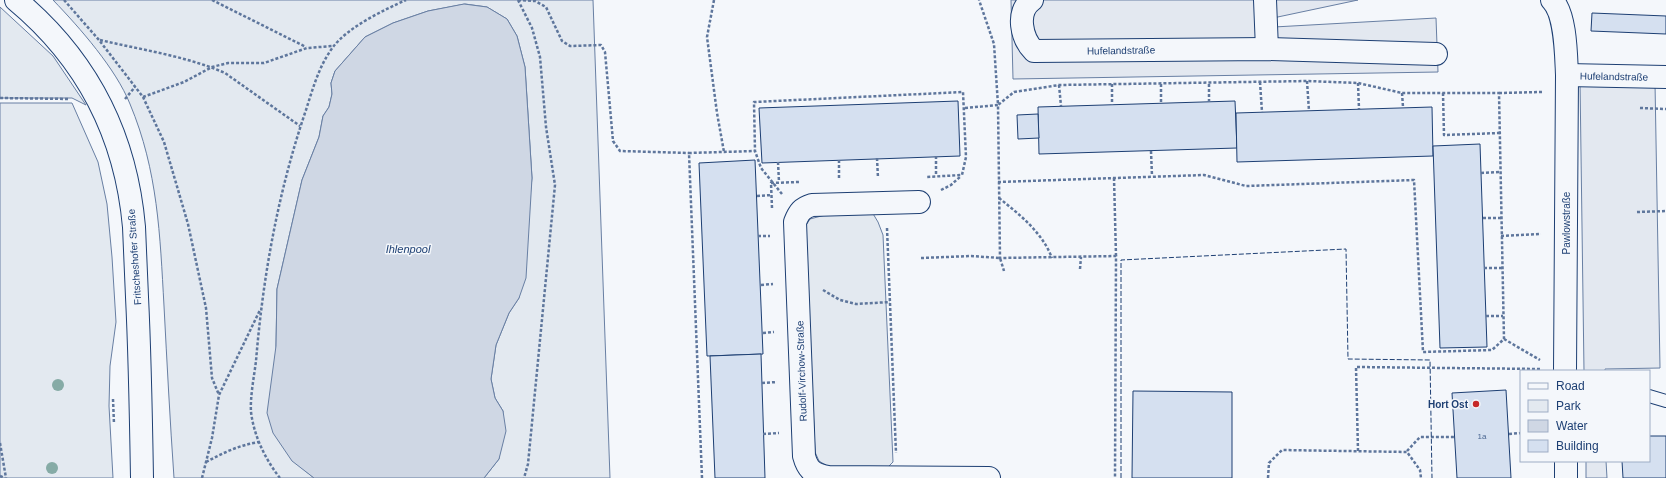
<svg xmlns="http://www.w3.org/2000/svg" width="1666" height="478" viewBox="0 0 1666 478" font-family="Helvetica,sans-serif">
<rect width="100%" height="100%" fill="#f4f7fb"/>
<g fill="#e3e9f0" stroke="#687fa3">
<path d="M53 0H593L610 478H484L499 459 503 411 495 398 491 379 496 345 509 313 519 298 532 178 525 67 517 36 507 19 487 7 465 4 428 11 393 23 365 37 335 71 331 83 332 94 329 107 323 116 319 137 302 180 277 289 276 346 292 460 314 478H174C170 421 167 363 164 306 160 235 158 171 130 104 116 69 80 28 53 0Z"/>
<polygon points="0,7 53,56 86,105 72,98 0,98"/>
<polygon points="0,103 72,103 98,162 107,204 112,257 116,322 110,366 109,406 113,478 0,478"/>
<polygon points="872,212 878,222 883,235 893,462 887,468 829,467 819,461 815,452 805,227 810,219 825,215"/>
</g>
<g fill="#e3e8f0" stroke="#687fa3">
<polygon points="1011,0 1358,0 1273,18 1274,27 1436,18 1438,72 1013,79"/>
<polygon points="1580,81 1655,83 1660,368 1605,369 1605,371 1584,371"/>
<polygon points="1586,461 1606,461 1607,478 1586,478"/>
</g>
<polygon fill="#cfd7e4" stroke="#687fa3" points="464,4 487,7 507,19 517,36 525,67 532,178 526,278 519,298 509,313 496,345 491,379 495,398 503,411 506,431 499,459 484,478 314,478 292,461 273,433 267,413 276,346 277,289 302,180 319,137 323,116 329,107 332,94 331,83 335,71 365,37 393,23 428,11"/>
<g fill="#d5e0f0" stroke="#1d3f73">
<polygon points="1592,13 1666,16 1666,34 1591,31"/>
<polygon points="958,101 960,156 762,163 759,108"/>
<polygon points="1235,101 1237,148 1039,154 1038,107"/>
<polygon points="1432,107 1433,156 1237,162 1236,113"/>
<polygon points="1038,114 1039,138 1018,139 1017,115"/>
<polygon points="1480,144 1487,347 1440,348 1433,146"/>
<polygon points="755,160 763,354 707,356 699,163"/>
<polygon points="761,354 765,478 715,478 710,356"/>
<polygon points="1506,390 1511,478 1457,478 1452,393"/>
<polygon points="1133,391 1232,392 1232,478 1132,478"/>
<polygon points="1649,436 1666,436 1666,478 1623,478 1622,461 1649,461"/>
</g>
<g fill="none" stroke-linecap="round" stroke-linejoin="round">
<defs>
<polyline id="lane" points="1649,396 1666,401"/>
<g id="street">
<path d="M16 0C87 59 126 136 134 227 135 250 136 274 137 297 140 357 141 418 142 478"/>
<path d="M1032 0C1015 12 1022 39 1034 51L1267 49 1436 54"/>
<polyline points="1265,0 1267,49"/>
<path d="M1552 0C1566 14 1566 55 1567 75L1565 371"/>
<polyline points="1567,75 1666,77"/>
<path d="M919 202 812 205C802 208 799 212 795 222L804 456C808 471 814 474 828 477L989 478"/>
<polyline points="1566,461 1566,478"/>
</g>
</defs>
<use href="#lane" stroke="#1d3f73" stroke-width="14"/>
<use href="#street" stroke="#1d3f73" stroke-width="24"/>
<g stroke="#5e769c" stroke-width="2.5" stroke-dasharray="3 2" stroke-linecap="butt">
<polyline points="64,0 99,40 143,97 164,142 188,224 206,308 212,378 219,395"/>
<polyline points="212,0 306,47"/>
<polyline points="518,0 532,28 540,57 546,127 555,185 528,464 524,478"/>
<polyline points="518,0 535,1 546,7 562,41 570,46 601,45 605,52 613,141 620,151 689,153"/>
<polyline points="714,0 707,37 717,113 724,152"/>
<path d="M100 40C142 50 186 56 225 73L300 126"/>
<polyline points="1307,81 1309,111"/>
<polyline points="1260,82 1262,112"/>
<polyline points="1358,83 1359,109"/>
<polyline points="1112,84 1112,105"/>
<polyline points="1161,84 1161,103"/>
<polyline points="1059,85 1061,106"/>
<polyline points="1402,93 1403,107"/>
<polyline points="1443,93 1444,135 1500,133"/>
<polyline points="1499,93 1542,92"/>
<polyline points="143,97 184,82 212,67 228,63 264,63 307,48 333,46"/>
<polyline points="0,98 69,99"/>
<polyline points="125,99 135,87"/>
<polyline points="1209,102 1209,83"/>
<polyline points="965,108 998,105 994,44 979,0"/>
<polyline points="1640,108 1666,109"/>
<polyline points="1151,151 1152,176"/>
<polyline points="936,156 936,176"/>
<polyline points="877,158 878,178"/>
<polyline points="839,160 839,179"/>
<polyline points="778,162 779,182"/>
<polyline points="1481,173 1501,172"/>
<polyline points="1114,178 1116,256"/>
<polyline points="998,182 1204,175 1246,186 1414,180 1423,352 1492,350 1504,339 1499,93 1402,93 1358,83 1307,81 1059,85 1014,92 998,105 1000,258 1116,256 1115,478"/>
<polyline points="941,190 951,185 961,176"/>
<polyline points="782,194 761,168 755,151 754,102 963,92 966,157 962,175 926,177"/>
<polyline points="757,196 772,195"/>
<path d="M999 198C1020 215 1042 232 1052 258"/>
<polyline points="772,208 771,183 799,182"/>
<polyline points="1637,212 1666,211"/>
<polyline points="1483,218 1501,218"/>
<polyline points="887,228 896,453"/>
<polyline points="758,236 770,236"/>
<polyline points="1501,236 1541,234"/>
<polyline points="921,258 971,256 1000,258 1004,271"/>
<polyline points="1484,268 1502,268"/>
<polyline points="1080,269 1081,257"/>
<polyline points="761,285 773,284"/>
<polyline points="823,290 840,300 856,304 890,302"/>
<polyline points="1486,316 1503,316"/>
<polyline points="763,333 774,332"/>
<polyline points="1504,339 1540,360"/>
<polyline points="762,383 777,382"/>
<polyline points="113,399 114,424"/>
<polyline points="763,434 779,433"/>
<polyline points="1509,434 1521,433"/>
<polyline points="0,443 6,478"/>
<polyline points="1358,451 1356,367 1540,369"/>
<polyline points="1407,451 1420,437 1455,437"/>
<path d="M206 462C223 453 239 445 259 442"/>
<polyline points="0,476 5,478"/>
<polyline points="202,478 212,438 219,395 260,310"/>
<path d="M280 478C265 459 254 436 251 412 250 397 254 377 256 361 263 276 278 192 306 110 313 88 319 66 333 47 348 27 384 10 406 0"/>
<polyline points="702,478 689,153 755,151"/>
<polyline points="1268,478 1269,463 1282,450 1407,452 1420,470 1421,478"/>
</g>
<use href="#lane" stroke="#f4f7fb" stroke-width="12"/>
<use href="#street" stroke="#f4f7fb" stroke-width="22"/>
<polyline stroke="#1d3f73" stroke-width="1" stroke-dasharray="5 2" stroke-linecap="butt" points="1121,478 1121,260 1346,249 1348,359 1430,360 1432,478"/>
</g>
<g fill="#86aba6">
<circle cx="58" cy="385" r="6"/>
<circle cx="52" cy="468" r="6"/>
</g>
<circle fill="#c62828" stroke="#f4f7fb" stroke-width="1.5" cx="1476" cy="404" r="4"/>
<g text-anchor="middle" stroke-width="3" stroke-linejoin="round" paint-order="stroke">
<g font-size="8" fill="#4b6792">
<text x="1482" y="439">1a</text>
</g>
<g font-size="10" fill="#1d3f73" stroke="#f4f7fb">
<text transform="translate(1121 50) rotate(-1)" y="4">Hufelandstraße</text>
<text transform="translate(1614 76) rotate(1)" y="4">Hufelandstraße</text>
<text transform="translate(1566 223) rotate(-90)" y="4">Pawlowstraße</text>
<text transform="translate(134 257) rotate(-94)" y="4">Fritscheshofer Straße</text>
<text transform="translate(801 371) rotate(-92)" y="4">Rudolf-Virchow-Straße</text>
</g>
<g font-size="10" font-weight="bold" fill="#1d3f73" stroke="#f4f7fb" text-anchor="end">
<text x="1468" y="408">Hort Ost</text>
</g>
<g font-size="11" font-style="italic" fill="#1d3f73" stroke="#f4f7fb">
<text x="408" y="253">Ihlenpool</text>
</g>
</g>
<rect x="1520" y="370" width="130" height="92" fill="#f4f7fb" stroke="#9eadc5"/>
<rect x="1528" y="383" width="20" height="6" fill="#f4f7fb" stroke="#9eadc5"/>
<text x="1556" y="390" font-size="12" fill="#1d3f73">Road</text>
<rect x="1528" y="400" width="20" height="12" fill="#e3e9f0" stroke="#9eadc5"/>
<text x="1556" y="410" font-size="12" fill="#1d3f73">Park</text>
<rect x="1528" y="420" width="20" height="12" fill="#cfd7e4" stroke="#9eadc5"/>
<text x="1556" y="430" font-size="12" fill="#1d3f73">Water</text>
<rect x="1528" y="440" width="20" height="12" fill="#d5e0f0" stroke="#9eadc5"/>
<text x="1556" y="450" font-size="12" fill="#1d3f73">Building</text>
</svg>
